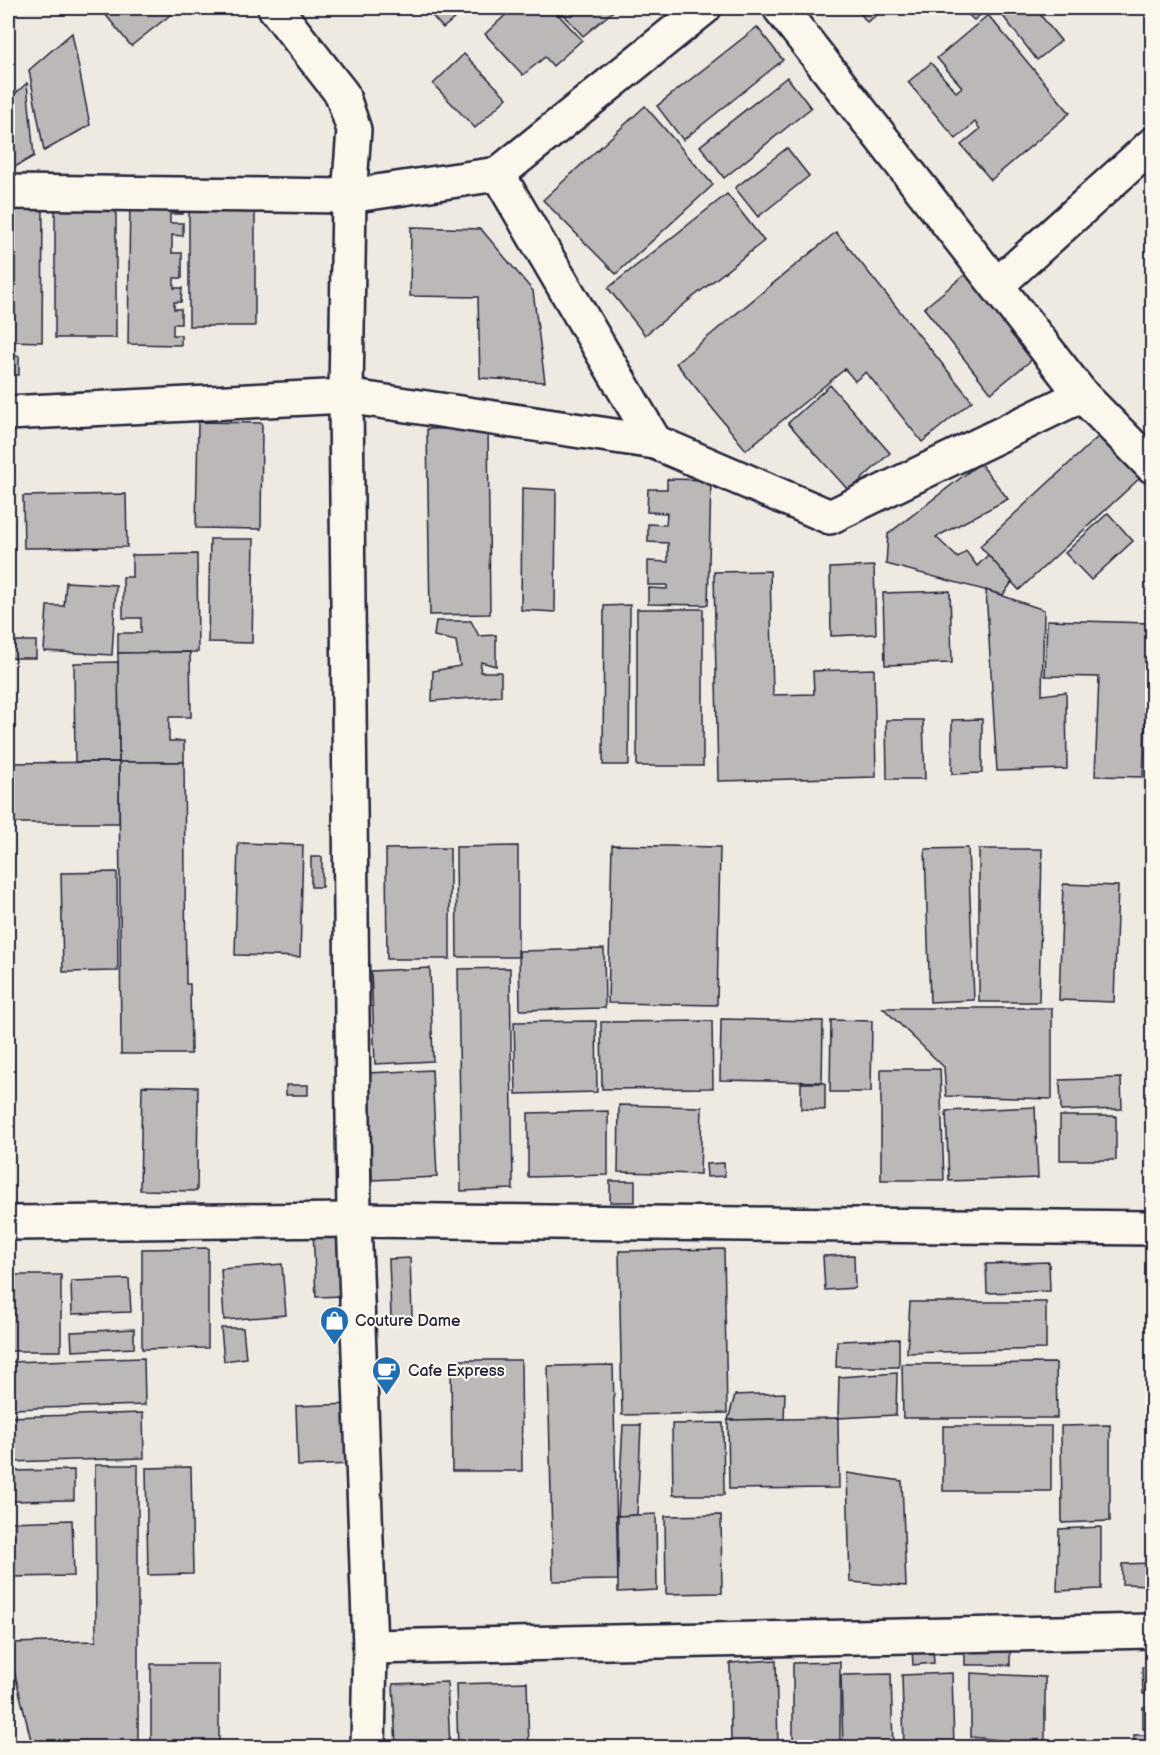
<svg xmlns="http://www.w3.org/2000/svg" width="1160" height="1755" viewBox="0 0 1160 1755" font-family="'Balsamiq Sans',sans-serif">
<rect width="100%" height="100%" fill="#eeeae2"/>
<filter id="ink" filterUnits="userSpaceOnUse"><feTurbulence type="fractalNoise" baseFrequency=".0167" numOctaves="2"/><feDisplacementMap in="SourceGraphic" scale="12" xChannelSelector="R" yChannelSelector="G"/><feConvolveMatrix kernelMatrix="1 2 1 2 8 2 1 2 1" color-interpolation-filters="sRGB"/></filter>
<g filter="url(#ink)">
<g fill="#bcb8b8" stroke="#22223b" stroke-width="1.5">
<polygon points="112,8 179,8 131,46 105,14"/>
<polygon points="425,8 467,8 443,28"/>
<polygon points="513,8 552,8 582,40 553,66 545,57 523,75 485,34"/>
<polygon points="558,8 617,8 583,36"/>
<polygon points="856,8 887,8 867,22"/>
<polygon points="961,8 989,8 974,20"/>
<polygon points="1004,8 1035,8 1061,41 1037,60 999,11"/>
<polygon points="988,15 1070,113 991,180 961,145 980,129 975,122 956,139 908,82 931,63 956,92 962,87 937,58"/>
<polygon points="757,27 783,60 683,140 657,106"/>
<polygon points="72,33 90,125 44,151 29,70"/>
<polygon points="464,54 507,98 475,128 433,84"/>
<polygon points="787,77 811,108 724,178 700,146"/>
<polygon points="27,83 34,156 8,171 8,100"/>
<polygon points="645,106 713,185 616,274 543,200"/>
<polygon points="787,148 809,176 758,217 735,188"/>
<polygon points="727,194 764,241 645,335 608,288"/>
<polygon points="130,197 183,198 183,214 170,214 170,223 183,223 183,236 172,235 172,253 182,253 182,278 174,278 174,288 182,288 181,302 174,302 174,309 181,309 181,324 173,324 173,335 181,335 181,345 128,344"/>
<rect x="55" y="202" width="61" height="136"/>
<rect x="189" y="203" width="66" height="123"/>
<polygon points="8,206 43,206 42,342 8,341"/>
<polygon points="411,227 481,229 533,291 545,382 480,378 478,297 410,296"/>
<polygon points="836,232 972,401 922,442 866,372 855,381 845,369 746,450 676,363"/>
<polygon points="967,273 1034,358 991,393 924,308"/>
<rect x="8" y="356" width="11" height="19"/>
<polygon points="830,385 890,453 849,491 788,423"/>
<polygon points="198,422 262,423 261,529 196,528"/>
<polygon points="488,428 490,614 430,615 427,429"/>
<polygon points="1102,433 1141,477 1019,590 980,546"/>
<polygon points="980,463 1008,499 936,537 958,558 966,551 977,566 988,555 1012,582 1003,595 886,564 888,534"/>
<polygon points="667,479 711,480 708,605 648,604 648,588 667,589 667,585 648,585 648,561 668,562 668,543 648,542 648,524 666,525 667,513 647,512 648,489 667,489"/>
<polygon points="522,488 556,490 555,612 521,610"/>
<polygon points="126,494 127,547 24,548 23,496"/>
<polygon points="1108,513 1133,541 1091,580 1065,553"/>
<polygon points="210,539 254,539 252,643 208,642"/>
<polygon points="197,554 198,652 118,653 118,633 141,633 141,618 123,618 123,577 132,577 132,555"/>
<polygon points="874,566 876,634 831,636 830,568"/>
<polygon points="770,571 773,695 814,694 813,671 874,669 876,777 718,781 714,572"/>
<polygon points="66,582 116,585 112,655 44,651 47,606 64,606"/>
<polygon points="986,590 1044,610 1042,695 1066,692 1067,769 997,771"/>
<polygon points="950,591 952,663 885,665 883,593"/>
<polygon points="630,605 629,765 603,765 604,606"/>
<rect x="637" y="609" width="66" height="157"/>
<polygon points="1047,620 1149,623 1143,777 1095,776 1099,677 1045,676"/>
<polygon points="436,621 471,621 479,636 496,635 496,666 481,662 480,672 501,672 501,696 432,701 433,671 460,666 456,641 434,636"/>
<rect x="8" y="641" width="28" height="17"/>
<polygon points="190,652 191,717 169,717 169,741 184,741 184,762 119,762 118,653"/>
<polygon points="118,662 119,762 75,762 74,663"/>
<polygon points="982,719 982,773 952,774 952,720"/>
<polygon points="886,720 923,720 925,779 887,779"/>
<polygon points="119,762 184,762 186,984 190,984 191,1054 121,1054"/>
<polygon points="119,762 119,823 8,823 8,763"/>
<polygon points="238,843 303,845 300,957 235,955"/>
<polygon points="612,845 720,847 717,1005 608,1003"/>
<polygon points="518,846 518,957 457,957 456,847"/>
<polygon points="450,848 450,959 387,959 386,849"/>
<polygon points="968,848 974,1000 930,1002 925,849"/>
<polygon points="979,849 1042,849 1039,1002 979,1002"/>
<rect x="311" y="857" width="11" height="30"/>
<polygon points="117,872 118,971 63,972 61,873"/>
<polygon points="1063,884 1118,886 1114,1002 1059,1000"/>
<polygon points="604,949 605,1008 520,1010 519,951"/>
<polygon points="430,968 433,1061 375,1064 371,971"/>
<polygon points="510,968 513,1189 461,1191 458,969"/>
<polygon points="883,1008 1052,1008 1052,1099 946,1096 944,1067"/>
<polygon points="721,1019 823,1021 822,1082 720,1080"/>
<polygon points="831,1020 872,1021 871,1092 830,1092"/>
<polygon points="596,1021 597,1092 516,1094 514,1022"/>
<polygon points="712,1021 713,1088 602,1089 601,1022"/>
<polygon points="881,1069 940,1069 944,1180 881,1180"/>
<polygon points="432,1070 437,1177 372,1180 367,1073"/>
<polygon points="1121,1078 1122,1109 1061,1111 1060,1080"/>
<polygon points="801,1083 825,1083 825,1110 801,1109"/>
<rect x="286" y="1085" width="22" height="10"/>
<polygon points="142,1086 198,1087 197,1191 140,1190"/>
<polygon points="619,1105 702,1107 700,1174 618,1172"/>
<polygon points="1035,1107 1038,1178 949,1181 946,1111"/>
<polygon points="608,1111 608,1175 528,1177 528,1113"/>
<rect x="1060" y="1116" width="56" height="44"/>
<polygon points="724,1163 725,1176 707,1177 706,1164"/>
<rect x="610" y="1181" width="25" height="21"/>
<polygon points="343,1228 345,1296 316,1297 313,1229"/>
<polygon points="208,1248 208,1348 142,1349 142,1249"/>
<polygon points="724,1249 727,1413 622,1415 619,1251"/>
<polygon points="854,1255 855,1288 825,1290 823,1256"/>
<polygon points="410,1258 412,1316 391,1317 389,1259"/>
<polygon points="1049,1262 1050,1291 987,1293 986,1264"/>
<polygon points="282,1264 286,1315 224,1320 221,1269"/>
<rect x="9" y="1275" width="52" height="76"/>
<polygon points="129,1279 131,1312 72,1314 71,1281"/>
<polygon points="910,1302 1046,1302 1046,1349 907,1353"/>
<polygon points="221,1328 243,1328 246,1358 224,1361"/>
<polygon points="134,1329 134,1348 72,1351 71,1332"/>
<polygon points="899,1339 899,1367 836,1367 837,1341"/>
<polygon points="144,1358 145,1405 8,1409 8,1362"/>
<polygon points="451,1360 521,1360 522,1471 452,1471"/>
<polygon points="1056,1363 1057,1418 903,1418 902,1364"/>
<polygon points="613,1365 618,1580 553,1581 548,1366"/>
<polygon points="897,1373 896,1415 838,1418 839,1377"/>
<polygon points="785,1393 784,1419 728,1420 735,1395"/>
<polygon points="352,1404 354,1464 298,1466 296,1406"/>
<polygon points="143,1413 144,1458 8,1462 8,1417"/>
<polygon points="838,1418 839,1488 729,1489 728,1420"/>
<polygon points="723,1423 724,1495 673,1495 672,1424"/>
<polygon points="623,1425 641,1425 637,1515 618,1516"/>
<polygon points="1110,1425 1110,1521 1062,1523 1061,1426"/>
<rect x="943" y="1426" width="108" height="65"/>
<polygon points="95,1465 138,1465 138,1748 31,1740 8,1646 8,1643 96,1641"/>
<polygon points="191,1467 193,1574 148,1575 146,1468"/>
<polygon points="74,1470 74,1500 8,1501 8,1471"/>
<polygon points="847,1473 902,1481 906,1586 850,1582"/>
<polygon points="656,1514 657,1590 618,1592 618,1516"/>
<polygon points="721,1515 722,1593 666,1594 665,1516"/>
<polygon points="72,1520 74,1576 8,1577 8,1522"/>
<polygon points="1101,1527 1101,1589 1057,1591 1059,1529"/>
<polygon points="1152,1563 1152,1585 1122,1584 1122,1564"/>
<polygon points="965,1645 1010,1646 1010,1665 965,1665"/>
<polygon points="933,1648 934,1663 913,1665 912,1650"/>
<polygon points="776,1660 778,1748 731,1748 730,1663"/>
<polygon points="840,1662 840,1748 793,1748 793,1663"/>
<rect x="151" y="1664" width="68" height="84"/>
<polygon points="1142,1667 1152,1667 1152,1693 1143,1694"/>
<polygon points="952,1673 954,1748 904,1748 902,1675"/>
<polygon points="971,1673 1045,1677 1045,1745 971,1737"/>
<polygon points="891,1674 893,1748 843,1748 841,1675"/>
<polygon points="447,1682 450,1748 396,1748 393,1684"/>
<polygon points="527,1682 529,1748 458,1748 456,1684"/>
<rect x="1143" y="1707" width="9" height="22"/>
<rect x="1134" y="1735" width="18" height="13"/>
</g>
<g fill="none" stroke-linecap="round" stroke-linejoin="round">
<defs>
<g id="street">
<polyline points="275,8 342,94 354,130 349,196 346,396 354,1220 370,1647 368,1748"/>
<polyline points="780,8 1082,395 1152,466"/>
<polyline points="498,174 655,442"/>
<polyline points="8,192 349,196 498,174 704,8"/>
<polyline points="997,285 1152,145"/>
<polyline points="8,413 346,396 655,442 830,517 1082,395"/>
<polyline points="8,1223 354,1220 1152,1228"/>
<polyline points="370,1647 1152,1631"/>
</g>
</defs>
<use href="#street" stroke="#22223b" stroke-width="38"/>
<use href="#street" stroke="#fbf7ec" stroke-width="33"/>
</g>
</g>
<defs>
<symbol id="shop-pin" viewBox="-11 -11 22 30"><path d="M0 17L-7.5 6A9.5 9.5 0 1 1 7.5 6Z" fill="#1f6fb2" stroke="#fbf7ec"/><path d="M-5-2.5h2.3a2.7 3.5 0 0 1 5.4 0H5L5.5 6h-11ZM-1.5-2.5h3a1.5 2.3 0 0 0-3 0Z" fill="#fff"/></symbol>
<symbol id="cafe-pin" viewBox="-11 -11 22 30"><path d="M0 17L-7.5 6A9.5 9.5 0 1 1 7.5 6Z" fill="#1f6fb2" stroke="#fbf7ec"/><path d="M-5.5-4.5H6V0H3Q3 3.5 0 3.5H-2.5Q-5.5 3.5-5.5 0ZM3-3.2v2h1.7v-2ZM-6 4.5H4V6H-6Z" fill="#fff"/></symbol>
</defs>
<g fill-rule="evenodd">
<use href="#shop-pin" x="318" y="1304" width="33" height="45"/>
<use href="#cafe-pin" x="370" y="1354" width="33" height="45"/>
</g>
<g text-anchor="middle" stroke-width="4.5" stroke-linejoin="round" paint-order="stroke">
<g font-size="16" fill="#22223b" stroke="#fbf7ec" text-anchor="start">
<text x="355" y="1326">Couture Dame</text>
<text x="408" y="1376">Cafe Express</text>
</g>
</g>
<rect width="1160" height="1755" fill="none" stroke="#fbf7ec" stroke-width="30"/>
<rect x="15" y="15" width="1130" height="1725" fill="none" stroke="#22223b" stroke-width="2" filter="url(#ink)"/>
</svg>
